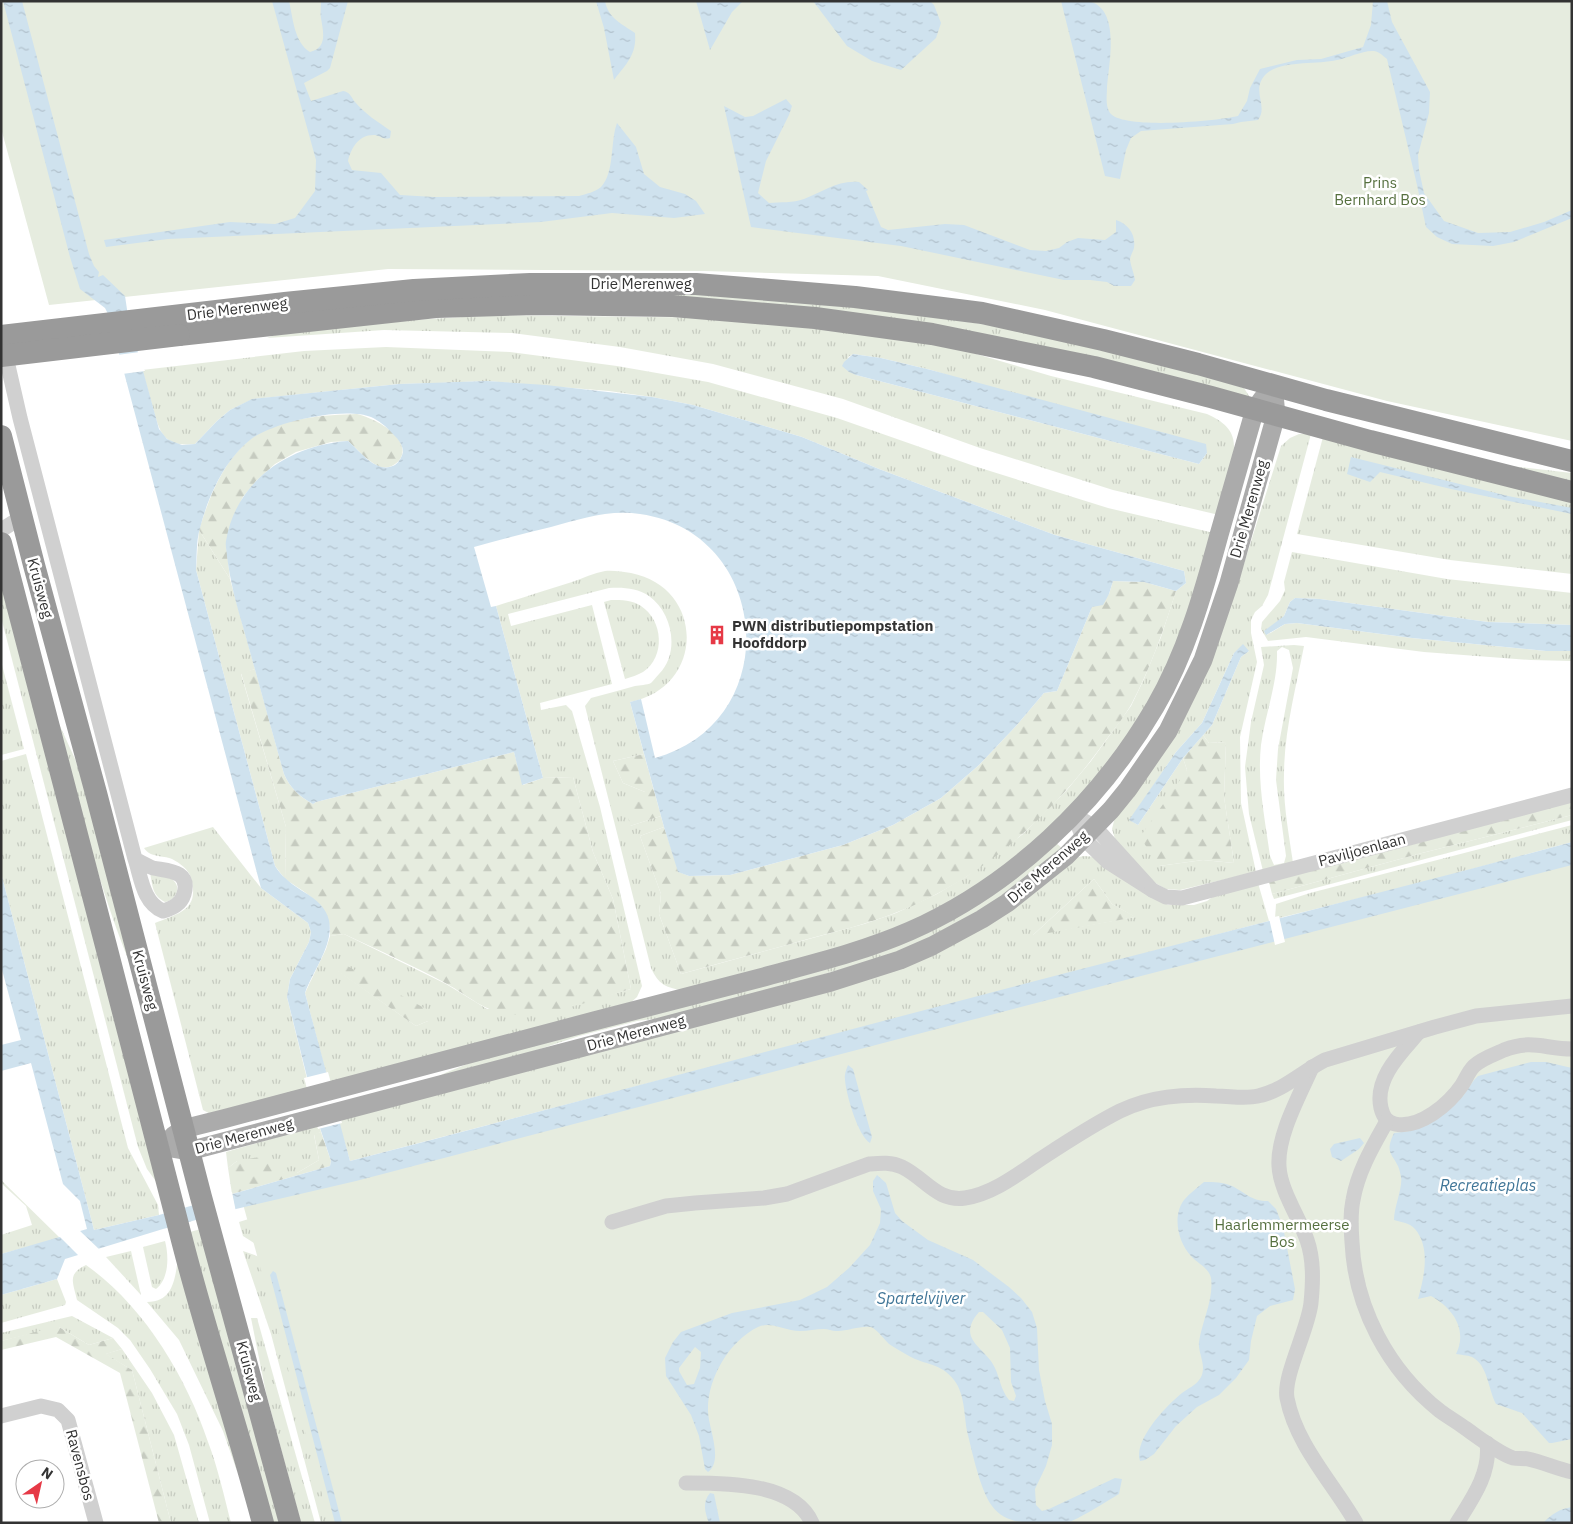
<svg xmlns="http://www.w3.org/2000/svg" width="1573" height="1524" viewBox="0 0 1573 1524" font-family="'IBM Plex Sans',sans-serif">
<defs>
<pattern id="grass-tufts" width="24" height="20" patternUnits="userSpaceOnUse" patternTransform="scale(1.25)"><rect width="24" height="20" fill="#e6ecdf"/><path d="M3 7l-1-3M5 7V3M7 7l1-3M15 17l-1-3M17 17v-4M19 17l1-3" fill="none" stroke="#c6cbc0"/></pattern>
<pattern id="forest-firs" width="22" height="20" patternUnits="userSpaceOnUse" patternTransform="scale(1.25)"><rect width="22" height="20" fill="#e6ecdf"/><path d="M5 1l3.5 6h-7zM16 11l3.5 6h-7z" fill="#c6cbc0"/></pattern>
<pattern id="water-ripples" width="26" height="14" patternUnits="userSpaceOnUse" patternTransform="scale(1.25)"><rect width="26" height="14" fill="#cfe2ee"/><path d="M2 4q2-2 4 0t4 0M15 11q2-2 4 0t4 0" fill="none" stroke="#b2c2cd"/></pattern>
</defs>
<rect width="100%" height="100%" fill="#fff"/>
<g fill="url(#grass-tufts)" fill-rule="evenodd">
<polygon points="643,290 812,299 1002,327 1125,351 1244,388 1249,396 1249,402 986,338 444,295"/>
<path d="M498 315 736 318 949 346 1051 376 1207 414C1238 428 1237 443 1230 472 1226 486 1222 501 1219 515L1113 490 980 448 843 399 713 364 620 347 512 333 384 330 267 338 275 335 412 320ZM853 354 881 358 931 370 1207 453 1199 464 856 375 848 357Z"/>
<path d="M386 347 510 352 617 366 708 382 837 418 974 466 1108 508 1214 533 1176 651 1121 750 1080 801 987 881 919 918 856 945 684 991C665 987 659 985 651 968L585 706 591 698C606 694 621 690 635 686 640 685 647 685 651 683 653 681 656 677 659 674 680 653 673 613 649 596 637 588 623 587 609 588L508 614 511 626 592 605 612 684 540 703 541 710 566 705 572 711 600 807 642 986 637 997 627 1006 329 1085 305 993 326 949 330 936 344 934 446 984 487 1009 555 1010 631 989 613 899 593 852 573 777 543 778 496 606C521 598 547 590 572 582 583 578 594 573 605 571 613 570 623 572 631 573 706 588 705 688 630 702L644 754 613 761 623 783 645 792V801L630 826 661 816 664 827 640 836 661 894 659 914 681 974 864 924 896 913 937 894 967 876 1023 834 1066 791 1091 761 1131 706 1144 679 1161 637 1176 591 1186 583 1184 571 1055 535 879 469 802 437 693 405 652 397 609 391 487 381 438 383 399 384 253 399 230 410 217 421 195 444C165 447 160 435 153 408 149 395 146 382 142 370L304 351ZM337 970 428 1021 416 1026Z"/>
<path d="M1299 434H1311L1268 595 1262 606 1255 612 1251 620V633L1257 662 1240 737 1241 803 1256 872 1180 890 1166 889 1150 880 1115 839 1112 829 1115 817 1231 605 1281 446 1290 438ZM1249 651 1241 657 1212 725 1203 735 1209 743 1226 742 1224 797 1234 863 1203 860 1159 866 1187 770 1183 758 1138 825 1130 820 1176 752 1202 723 1234 653Z"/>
<polygon points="1323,437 1572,500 1572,574 1450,560 1297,534"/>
<polygon points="1486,463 1572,473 1572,483"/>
<polygon points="199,530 230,579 255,669 241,674 286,827 285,879 275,866 196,570"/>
<polygon points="1292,552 1447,579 1572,593 1572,625 1488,622 1320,599 1295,598 1290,602 1284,616 1267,635 1285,624 1297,623 1412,638 1546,651 1572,651 1572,661 1531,660 1424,652 1306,637 1268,641 1261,629 1262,622 1280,601 1285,590 1284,582"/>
<polygon points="1,577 163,1191 147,1169 138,1147 1,617"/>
<path d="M611 600C622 600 632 600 641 606 663 620 666 657 643 672 638 675 631 677 625 679L604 602Z"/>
<path d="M1294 645 1304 646C1296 688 1284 732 1284 775 1283 805 1289 834 1293 863L1263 871 1249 814 1245 767 1251 722 1264 665 1261 647ZM1282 647 1289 650 1293 668 1278 749 1276 780 1286 856 1284 863 1274 865 1270 856C1265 819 1257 782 1261 745 1265 714 1278 683 1277 651Z"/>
<polygon points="1,661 24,749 1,755"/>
<path d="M55 715 75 759 94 810 141 989C101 901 80 807 55 715Z"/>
<polygon points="26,754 128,1148 158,1205 159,1215 94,1230 1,873 1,761"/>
<polygon points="1572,815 1572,820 1274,899 1272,894 1422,853"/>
<polygon points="1572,825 1572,842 1405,887 1275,919 1276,904 1310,893"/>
<path d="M213 827 261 888 308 923 311 932 309 942 290 979 287 997 310 1091 214 1116 203 1110 155 923C179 913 200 910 191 878 189 870 180 863 172 859 162 855 151 858 144 848Z"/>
<polygon points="1055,842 1063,849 999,900 902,952 678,1016 637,1021 579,1036 507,1060 427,1082 445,1073 482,1058 886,947"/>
<path d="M1084 856 1096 857 1168 905H1194L1207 901 1214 896 1258 883 1269 921 350 1161 338 1120 864 979 1074 858ZM1094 879 1112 904 1135 917 1033 935Z"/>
<path d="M150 873C156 874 165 875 170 878 183 885 177 900 165 902 152 895 153 887 150 873Z"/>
<polygon points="319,1125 321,1132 314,1135 319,1160 297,1173 284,1173 237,1161 228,1168 226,1152"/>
<polygon points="1,1180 60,1238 1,1254 1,1235 32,1225 26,1206 1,1183"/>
<polygon points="255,1217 268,1252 243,1236 239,1222"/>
<polygon points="205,1228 282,1523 268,1523 186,1233"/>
<path d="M165 1241C169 1256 169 1279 156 1289L152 1287 143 1247Z"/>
<polygon points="131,1251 141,1295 106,1257"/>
<polygon points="243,1251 260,1257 354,1523 321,1523 271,1334"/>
<path d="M179 1252 238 1474 223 1431 179 1340 147 1302C176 1302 175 1274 179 1252Z"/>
<path d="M86 1265C143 1305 186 1376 208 1442 218 1468 224 1496 231 1523H210L189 1445 177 1414 150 1369 130 1340 118 1328 77 1300C73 1282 67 1274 86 1265Z"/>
<polygon points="57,1279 66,1302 65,1305 1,1323 1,1295"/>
<polygon points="72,1316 113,1338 89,1345 59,1327 1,1341 1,1333"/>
<polygon points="251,1318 257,1318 315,1523 301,1523 266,1393"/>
<polygon points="122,1349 152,1393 174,1435 199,1523 171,1523 132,1370 105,1354"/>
</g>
<g fill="url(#forest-firs)">
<path d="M357 414C372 418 398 430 402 447 406 460 390 472 378 466 367 461 357 449 348 441L331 442 296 452 275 464 256 481 243 497 232 521 226 543 230 579 199 530C209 498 222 463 249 440 276 418 324 415 357 414Z"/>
<path d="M1113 581 1144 582 1176 591C1164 629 1151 667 1132 703 1125 716 1115 728 1106 740 1053 815 981 880 895 913 867 924 838 931 808 939 766 951 723 962 681 974L659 914 661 894 640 836 664 827 679 872 689 876 730 875 843 845 893 825 941 798 979 765 1016 726 1044 693 1057 691 1092 607 1109 594Z"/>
<path d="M255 669 284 774C290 788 299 796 313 804L316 802 514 752 523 785 543 778 573 777 593 852 613 899 631 989C596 999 544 1019 508 1014 485 1012 467 995 447 984 414 966 378 950 344 934L330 936C332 906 307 894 285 879L286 827 241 673Z"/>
<polygon points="1203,735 1209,743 1226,742 1224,797 1234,863 1203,860 1159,866 1140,837 1187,770 1183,758"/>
<polygon points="644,754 661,816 630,826 625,803 645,801 645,792 623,783 613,761"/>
<polygon points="1572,801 1572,815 1422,853 1272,894 1269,882"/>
<polygon points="1094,879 1112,904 1136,917 1032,936"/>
<polygon points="340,962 428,1010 428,1021 416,1026 336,970"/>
<polygon points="321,1132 331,1161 330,1166 232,1194 228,1168 237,1161 270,1155 284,1173 297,1173 319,1160 314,1134"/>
<polygon points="54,1327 59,1327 89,1345 113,1338 122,1349 106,1354 132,1370 171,1523 159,1523 120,1373 56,1337 1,1350 1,1341"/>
</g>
<g fill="#e6ecdf">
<polygon points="1,1 1572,1 1572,441 1387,401 1045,310 878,276 704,271 388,269 49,305 1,128"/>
<polygon points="1572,861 1572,1523 330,1523 243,1204"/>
</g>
<g fill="url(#water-ripples)" fill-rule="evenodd">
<path d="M3 1H22L89 254 94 266 99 272 98 277 103 275 125 296 128 316 159 429 167 439 174 442 182 445 195 444 217 421 230 410 252 399 399 384 487 381 546 385 652 397 693 405 802 437 879 469 1055 535 1184 571 1186 583 1176 591 1144 582 1113 581 1109 594 1103 605 1092 607 1057 691 1044 693 1016 726 979 765 941 798 893 825 843 845 730 875 689 876 678 872 664 827 630 702 641 699 655 758C785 723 773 533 640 514 610 509 580 519 551 527 525 533 500 540 474 547L491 607 496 606 543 778 522 785 514 752 316 802 313 804C299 796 290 788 284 774 270 725 257 676 243 627 236 603 230 581 227 556 227 552 225 546 226 541 236 480 290 445 348 441 361 452 377 475 395 465 399 462 402 457 403 452 403 444 397 438 392 433 387 427 378 420 371 417 344 406 272 422 250 440 224 461 208 497 200 528 196 541 197 557 196 570L275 866C284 881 299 888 313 898 350 925 316 963 305 993L350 1161C588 1099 825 1036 1062 974 1232 930 1402 888 1572 842V865L1044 1001 356 1181 236 1209 163 1229 65 1259 57 1279 1 1295V1254L87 1229 80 1201 63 1184 31 1063 1 1071V1045L21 1040 1 966V873L94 1230 159 1215 330 1166 331 1161 319 1125 287 997 290 979 309 942 311 932 308 923 261 888 109 316 105 308 80 289 70 257Z"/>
<path d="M272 1H289C293 18 294 42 310 52 328 48 323 31 321 18 320 13 321 7 321 1H348L330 68 327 71 304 83 311 101 343 91C350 92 351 97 355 102 365 114 378 122 391 131L390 138C383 140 381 136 375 135 359 134 351 148 348 161L352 170 381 173 400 195 434 197 579 196C586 194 595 192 601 187 615 172 610 142 617 123L636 147 644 174 660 187 685 194 696 201 705 214 674 218 612 213 541 222 168 239 106 247 104 240 230 222 275 224 295 218 315 191 316 160Z"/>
<path d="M596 1H605C608 18 622 24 635 33 637 55 626 64 614 80L604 28Z"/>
<polygon points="696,1 743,1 732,12 710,50"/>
<polygon points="813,1 930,1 934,5 941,23 936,38 901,70 872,61 847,46"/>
<path d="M1061 1C1069 1 1080 0 1088 1 1121 8 1109 62 1107 87 1107 95 1105 106 1110 113 1123 130 1217 121 1238 116L1247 101 1250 88 1260 69 1297 60 1321 59 1363 47 1371 25 1373 1H1387L1392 22 1430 92 1429 113 1418 155 1419 170 1424 193 1444 221 1478 233 1510 232 1544 222 1572 210V218L1514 242 1493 246 1452 244 1437 237 1426 227 1417 185 1387 59C1383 56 1380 52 1374 51 1363 50 1348 58 1337 60 1317 65 1281 60 1266 74 1250 90 1269 106 1258 120L1241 122 1233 124 1141 131 1131 138 1126 150 1120 179 1105 176Z"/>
<path d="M786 99 792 106 789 115 766 161 758 193 769 203C780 202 793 203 804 199 823 192 837 180 859 182L868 190 866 191 881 227 888 230 945 224 964 225 1030 250 1046 251 1059 248 1067 242 1078 238 1105 240 1116 232V220C1128 224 1136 234 1134 248 1133 252 1130 256 1130 260 1131 267 1134 273 1135 280L1131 286H1114L1107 282 1090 280H1064L901 246 751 227 724 106 745 117 753 116Z"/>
<polygon points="853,354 881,358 931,370 1206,444 1207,453 1199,464 856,375 849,372 842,366 844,362"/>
<polygon points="1351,457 1508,496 1572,508 1572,514 1451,489 1380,472 1370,482 1347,474"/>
<polygon points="1295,598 1320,599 1488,622 1572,625 1572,651 1546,651 1412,638 1297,623 1285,624 1266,635 1264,631 1284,616 1290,602"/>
<polygon points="1243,644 1249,651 1241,657 1212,725 1183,758 1138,825 1129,820 1176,752 1202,723 1234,653"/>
<path d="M1531 1062H1546L1572 1068V1439L1552 1443H1549L1522 1413 1496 1404C1488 1389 1488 1365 1472 1357 1467 1355 1461 1355 1456 1354 1468 1330 1453 1308 1431 1296L1418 1299C1424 1278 1431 1248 1415 1229 1410 1223 1401 1222 1394 1220 1394 1207 1403 1187 1401 1177 1398 1154 1382 1158 1394 1133L1410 1131 1463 1096 1474 1080 1478 1076Z"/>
<path d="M848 1065 853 1069 872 1137 870 1143C858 1136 846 1094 845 1080 844 1075 846 1070 848 1065Z"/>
<polygon points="1360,1138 1364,1143 1359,1149 1341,1161 1332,1157 1330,1149 1334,1144"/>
<path d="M877 1175 886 1183 895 1213 902 1221 928 1240 973 1260 1009 1287 1021 1298 1032 1312 1037 1328 1039 1370 1045 1401 1052 1424V1445L1046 1466 1035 1489 1036 1505 1042 1511 1049 1509 1115 1478 1122 1479 1119 1494C1107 1501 1078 1520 1066 1523 1060 1524 1053 1523 1047 1523 1027 1523 1005 1524 992 1506 980 1490 972 1451 967 1431 964 1415 965 1394 954 1380 941 1363 925 1365 909 1356 902 1352 895 1348 889 1344 884 1339 879 1332 873 1328 865 1324 846 1332 836 1331 832 1331 828 1329 824 1329 813 1329 802 1333 791 1330 780 1328 769 1322 758 1327 729 1341 707 1379 708 1411 708 1427 724 1460 708 1472L705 1469 699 1436 691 1415 666 1376 665 1358 673 1342 681 1332 732 1313 800 1300 827 1287 849 1268 870 1245 880 1223 881 1209 873 1191V1181ZM979 1312H983L1002 1330 1010 1348 1011 1382 1016 1396 1014 1401 1009 1400C1001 1390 1000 1379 995 1368 986 1347 955 1340 979 1312ZM695 1347 701 1352 700 1368 694 1384 687 1385 679 1371V1368Z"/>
<path d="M1204 1182C1214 1182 1223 1182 1232 1186 1246 1193 1251 1201 1268 1201L1276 1209 1283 1227 1295 1289 1293 1300 1270 1306 1257 1316 1251 1341 1249 1360 1236 1378 1219 1395 1197 1407 1176 1426 1154 1454 1145 1460 1140 1461C1133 1440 1167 1405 1182 1393 1192 1386 1203 1382 1203 1368 1203 1359 1198 1350 1199 1342 1202 1321 1214 1299 1211 1278 1209 1268 1197 1263 1191 1256 1178 1242 1172 1216 1184 1200 1190 1193 1197 1188 1204 1182Z"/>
<polygon points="273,1271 276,1273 342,1523 335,1523 270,1275"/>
<path d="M710 1493 714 1494 720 1523H709C705 1513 702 1502 710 1493Z"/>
<path d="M1572 1507V1523H1543C1552 1514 1559 1509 1572 1507Z"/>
</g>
<g fill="#fff">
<polygon points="140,352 145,371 122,374 117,355"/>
<polygon points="1279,916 1285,942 1275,945 1269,918"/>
<polygon points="328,1072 342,1123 318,1129 304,1078"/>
<polygon points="232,1192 236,1212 197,1222 193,1203"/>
<polygon points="79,1230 100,1250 80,1257 59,1236"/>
</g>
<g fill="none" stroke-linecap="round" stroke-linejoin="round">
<g stroke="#d0d0d0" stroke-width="15">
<path d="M4 348 20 418 135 859C141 877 143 903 163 911 173 908 181 904 184 894 191 870 167 871 153 868 147 866 141 862 135 859"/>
<polyline points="1,530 22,517"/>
<polygon points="1074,815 1095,827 1152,890 1108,862 1083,838"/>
<polyline points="1152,890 1166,897 1182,898 1572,795"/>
<path d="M1419 1032C1402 1052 1374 1078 1381 1108 1383 1116 1386 1122 1395 1124 1420 1129 1449 1104 1462 1085 1466 1079 1468 1072 1474 1066 1481 1059 1495 1054 1504 1050 1532 1039 1545 1049 1572 1049"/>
<path d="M1312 1067C1300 1095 1277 1135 1279 1166 1280 1190 1299 1217 1307 1240 1314 1260 1313 1282 1311 1303 1308 1330 1283 1376 1287 1398 1296 1445 1333 1483 1356 1523"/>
<path d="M1387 1121C1373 1146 1358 1171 1353 1200 1350 1214 1351 1228 1352 1242 1355 1308 1388 1370 1440 1411 1448 1417 1457 1422 1465 1428 1478 1437 1498 1453 1513 1458 1518 1459 1523 1458 1528 1459 1543 1462 1557 1469 1572 1472"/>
<path d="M612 1222 666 1206 695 1203 764 1198 787 1194 869 1164C881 1163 891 1162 902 1167 925 1178 937 1202 965 1198 992 1194 1017 1175 1039 1160 1065 1143 1092 1125 1120 1111 1151 1096 1183 1094 1216 1096 1230 1096 1245 1099 1258 1096 1283 1091 1303 1071 1325 1060L1435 1027 1476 1016 1572 1006"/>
<polyline points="1,1416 41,1406 58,1410 68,1420 96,1523"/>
<path d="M686 1483C724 1483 794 1482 812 1523"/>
<path d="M1457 1523C1472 1499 1491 1473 1487 1443"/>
</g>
<g stroke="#ababab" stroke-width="19">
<path d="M173 1136 183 1129 223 1119C347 1087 470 1053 594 1021 650 1007 705 992 760 978 811 964 862 952 910 931 1012 886 1099 803 1155 707 1186 654 1203 594 1219 535 1231 493 1243 451 1255 409L1263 398"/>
<polyline points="159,1146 189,1151 831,982 900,960 932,946 982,919 1007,903 1066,856 1111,810 1128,789 1168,731 1203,660 1229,583 1276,415 1273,385"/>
</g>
<g stroke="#9a9a9a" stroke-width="22">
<polyline points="179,335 436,307 536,304 673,306 815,318 932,334 1094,367 1211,397 1370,441 1572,492"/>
<polyline points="1,336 285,303 414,290 530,284 696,284 855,297 982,313 1103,340 1198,364 1326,400 1572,461"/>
<polyline points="1,436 34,565 96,793 201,1197 290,1523"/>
<path d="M1 543C62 777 123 1010 183 1244 207 1337 238 1429 263 1523"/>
</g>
<polyline stroke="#9a9a9a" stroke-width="22" points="1,356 179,335"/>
</g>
<defs>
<symbol id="building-bare" viewBox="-9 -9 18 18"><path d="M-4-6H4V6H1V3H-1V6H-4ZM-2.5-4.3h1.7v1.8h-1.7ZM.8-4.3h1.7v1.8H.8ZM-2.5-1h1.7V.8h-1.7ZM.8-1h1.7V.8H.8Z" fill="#e63946" stroke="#fff" stroke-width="2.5" paint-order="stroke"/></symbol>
</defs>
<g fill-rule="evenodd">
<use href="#building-bare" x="703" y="621" width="28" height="28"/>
</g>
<g text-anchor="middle" stroke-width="5" stroke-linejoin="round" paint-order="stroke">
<g font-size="15" fill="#56703f" stroke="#fff">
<text x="1380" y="188">Prins<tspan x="1380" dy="17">Bernhard Bos</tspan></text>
<text x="1282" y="1230">Haarlemmermeerse<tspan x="1282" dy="17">Bos</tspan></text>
</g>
<g font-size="15" fill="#333" stroke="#fff">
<text x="641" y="289">Drie Merenweg</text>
<text transform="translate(237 309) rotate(-7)" y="5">Drie Merenweg</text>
<text transform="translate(1249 509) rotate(-74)" y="5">Drie Merenweg</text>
<text transform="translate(40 588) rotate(75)" y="5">Kruisweg</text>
<text transform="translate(1362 850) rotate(-15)" y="5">Paviljoenlaan</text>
<text transform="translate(1048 867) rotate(-41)" y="5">Drie Merenweg</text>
<text transform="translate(145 980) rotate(75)" y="5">Kruisweg</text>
<text transform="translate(636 1033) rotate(-15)" y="5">Drie Merenweg</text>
<text transform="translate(244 1136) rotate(-15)" y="5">Drie Merenweg</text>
<text transform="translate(249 1371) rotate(75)" y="5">Kruisweg</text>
<text transform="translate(80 1465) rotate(75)" y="5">Ravensbos</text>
</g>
<g font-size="15" font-weight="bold" fill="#333" stroke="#fff" text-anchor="start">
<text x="732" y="631">PWN distributiepompstation<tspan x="732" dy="17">Hoofddorp</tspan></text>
</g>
<g font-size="16" font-style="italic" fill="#3f7597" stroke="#fff">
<text x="1488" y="1191">Recreatieplas</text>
<text x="921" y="1304">Spartelvijver</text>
</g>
</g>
<rect width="1573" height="1524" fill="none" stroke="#333333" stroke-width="5"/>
<g transform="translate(40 1484) rotate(34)"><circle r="24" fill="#ffffff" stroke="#adadad"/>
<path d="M0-4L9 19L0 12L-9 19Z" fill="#e63946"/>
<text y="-8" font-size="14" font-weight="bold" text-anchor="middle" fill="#333333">N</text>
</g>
</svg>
